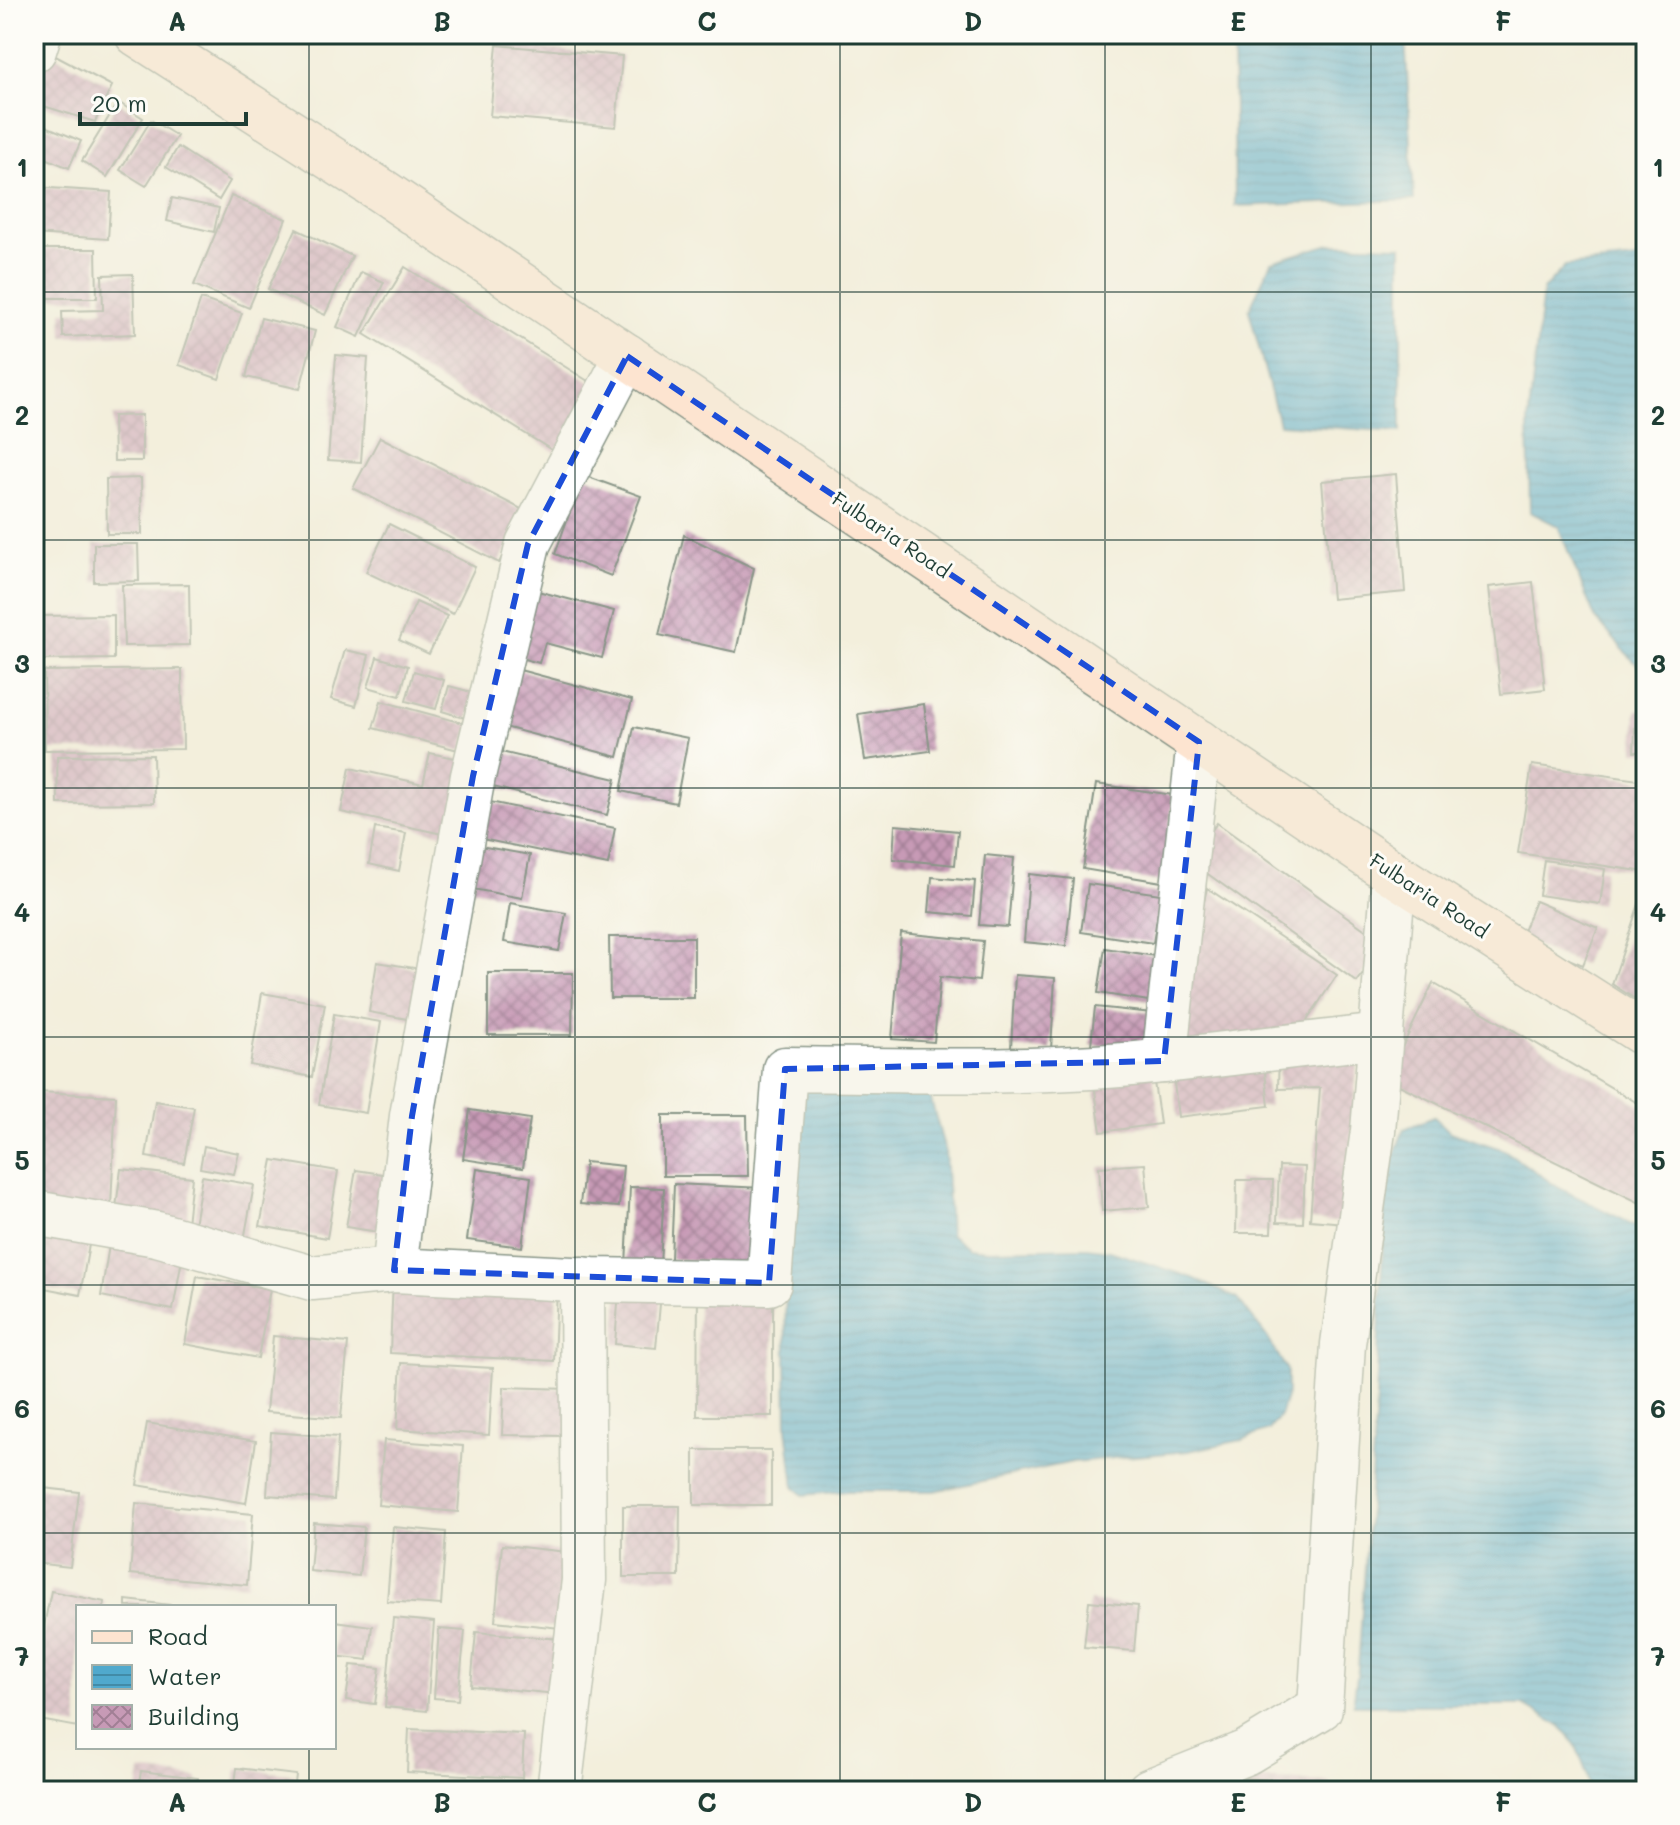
<svg xmlns="http://www.w3.org/2000/svg" width="1680" height="1825" viewBox="0 0 1680 1825" font-family="Mali,sans-serif">
<defs>
<pattern id="water-rules" width="6" height="5" patternUnits="userSpaceOnUse" patternTransform="scale(2)"><rect width="6" height="5" fill="#50a9cd"/><path d="M0 2.5h6" fill="none" stroke="#428ba7"/></pattern>
<pattern id="building-cross-hatch" width="8" height="8" patternUnits="userSpaceOnUse" patternTransform="scale(2)"><rect width="8" height="8" fill="#c79ab6"/><path d="M0 0l8 8M0 8l8-8" fill="none" stroke="#a17f95"/></pattern>
</defs>
<rect width="100%" height="100%" fill="#fdfcf7"/>
<filter id="ink" filterUnits="userSpaceOnUse"><feTurbulence type="fractalNoise" baseFrequency=".0125" numOctaves="2"/><feDisplacementMap in="SourceGraphic" scale="16" xChannelSelector="R" yChannelSelector="G"/><feConvolveMatrix kernelMatrix="1 2 1 2 8 2 1 2 1" color-interpolation-filters="sRGB"/></filter>
<filter id="wash" filterUnits="userSpaceOnUse"><feTurbulence type="fractalNoise" baseFrequency=".006" numOctaves="4" result="noise"/><feDisplacementMap in="SourceGraphic" scale="32" xChannelSelector="R" yChannelSelector="G"/><feGaussianBlur stdDeviation="1.8" result="paint"/><feColorMatrix in="noise" values="0 0 0 0 0 0 0 0 0 0 0 0 0 0 0 0 0 1.4 0 .05"/><feComposite in="paint" operator="in"/></filter>
<g filter="url(#wash)">
<rect width="100%" height="100%" fill="#f3efdc"/>
<g fill="url(#water-rules)" stroke="#387380" stroke-width="2">
<polygon points="1233,34 1405,34 1414,200 1235,206"/>
<polygon points="1330,244 1401,246 1401,432 1279,424 1249,310 1271,262"/>
<polygon points="1646,258 1646,675 1595,618 1558,526 1530,512 1528,422 1543,290 1565,266"/>
<polygon points="799,1084 930,1096 945,1151 950,1234 968,1248 988,1250 1086,1248 1110,1251 1193,1278 1238,1299 1267,1337 1287,1370 1287,1394 1280,1416 1269,1430 1242,1440 1188,1451 1073,1462 934,1491 847,1491 803,1495 794,1486 787,1428 785,1285"/>
<polygon points="1434,1117 1450,1132 1504,1150 1559,1188 1646,1231 1646,1791 1590,1791 1587,1774 1576,1746 1568,1734 1557,1724 1523,1705 1353,1705 1358,1669 1375,1420 1386,1177 1404,1129"/>
</g>
<g id="blocks">
<g fill="url(#building-cross-hatch)">
<polygon points="497,45 622,56 616,127 490,116"/>
<polygon points="46,51 112,86 95,122 34,103 34,81"/>
<polygon points="118,102 143,118 107,177 82,161"/>
<polygon points="151,120 177,136 146,186 120,170"/>
<polygon points="34,121 81,141 69,168 34,153"/>
<polygon points="178,147 230,181 219,200 166,167"/>
<polygon points="34,187 111,192 108,239 34,234"/>
<polygon points="231,196 286,219 249,308 194,285"/>
<polygon points="172,198 219,208 214,232 167,221"/>
<polygon points="296,229 352,256 325,315 268,289"/>
<polygon points="38,249 96,249 97,298 38,298"/>
<polygon points="405,267 596,386 555,452 364,334"/>
<polygon points="361,272 384,282 359,337 337,327"/>
<polygon points="133,274 135,334 63,337 62,311 103,310 102,275"/>
<polygon points="201,299 242,313 219,379 179,365"/>
<polygon points="261,318 315,331 300,389 246,377"/>
<polygon points="336,355 368,358 361,462 328,460"/>
<polygon points="142,415 142,461 114,461 113,416"/>
<polygon points="380,437 525,511 499,563 353,488"/>
<polygon points="1396,474 1405,592 1332,599 1322,481"/>
<polygon points="583,475 641,496 611,576 555,554"/>
<polygon points="141,478 142,534 107,534 106,479"/>
<polygon points="389,524 475,567 453,614 366,572"/>
<polygon points="684,535 754,568 736,652 659,635"/>
<polygon points="94,544 138,544 139,581 94,582"/>
<polygon points="1533,582 1545,689 1501,694 1489,587"/>
<polygon points="189,584 190,645 124,646 122,585"/>
<polygon points="530,589 614,611 602,658 545,643 539,663 513,656"/>
<polygon points="416,602 447,616 429,654 399,640"/>
<polygon points="114,615 114,659 37,660 37,616"/>
<polygon points="345,650 369,655 356,706 331,699"/>
<polygon points="377,657 408,666 400,696 368,687"/>
<polygon points="182,669 183,749 45,750 44,671"/>
<polygon points="516,669 632,700 618,757 501,726"/>
<polygon points="414,671 444,680 436,709 406,701"/>
<polygon points="449,686 475,693 468,719 442,711"/>
<polygon points="381,701 470,725 462,751 373,728"/>
<polygon points="924,704 930,751 865,760 858,714"/>
<polygon points="1636,710 1646,711 1646,752 1634,752"/>
<polygon points="634,727 688,738 676,803 621,791"/>
<polygon points="497,751 616,779 607,815 489,786"/>
<polygon points="430,753 464,760 447,835 341,812 350,768 423,784"/>
<polygon points="153,755 154,803 58,804 57,756"/>
<polygon points="1532,765 1646,781 1646,872 1518,853"/>
<polygon points="1096,784 1174,795 1162,882 1083,869"/>
<polygon points="485,801 615,828 608,865 477,838"/>
<polygon points="1217,823 1385,944 1357,982 1190,861"/>
<polygon points="895,825 958,831 955,865 893,859"/>
<polygon points="375,828 406,833 399,871 369,864"/>
<polygon points="474,845 530,855 522,898 467,888"/>
<polygon points="985,855 1014,858 1008,927 979,925"/>
<polygon points="1544,860 1605,869 1600,904 1539,895"/>
<polygon points="1029,874 1073,879 1066,946 1024,942"/>
<polygon points="932,877 975,881 972,916 929,912"/>
<polygon points="1646,883 1646,1006 1612,984"/>
<polygon points="1088,884 1161,894 1153,943 1081,932"/>
<polygon points="1207,888 1337,975 1296,1037 1172,1048"/>
<polygon points="1535,901 1598,928 1583,965 1520,939"/>
<polygon points="510,903 566,913 559,951 504,942"/>
<polygon points="901,933 983,941 979,981 940,977 934,1042 892,1039"/>
<polygon points="609,937 694,937 694,998 610,998"/>
<polygon points="1105,948 1161,957 1155,1002 1098,993"/>
<polygon points="377,962 427,970 418,1021 369,1012"/>
<polygon points="488,973 573,973 572,1035 488,1035"/>
<polygon points="1015,975 1055,978 1051,1050 1011,1048"/>
<polygon points="1433,983 1646,1108 1646,1206 1387,1079"/>
<polygon points="262,993 325,1004 312,1077 250,1065"/>
<polygon points="1095,1007 1152,1013 1149,1051 1091,1045"/>
<polygon points="334,1014 381,1022 366,1113 319,1105"/>
<polygon points="1358,1051 1345,1223 1310,1220 1320,1088 1278,1089 1279,1052"/>
<polygon points="1263,1056 1269,1106 1178,1117 1172,1066"/>
<polygon points="1152,1068 1160,1124 1101,1132 1093,1077"/>
<polygon points="38,1092 116,1096 111,1207 34,1204"/>
<polygon points="155,1101 194,1107 184,1163 146,1157"/>
<polygon points="470,1110 530,1119 523,1168 463,1159"/>
<polygon points="663,1115 747,1115 748,1176 663,1176"/>
<polygon points="204,1146 239,1153 234,1174 200,1168"/>
<polygon points="273,1160 338,1171 327,1238 260,1226"/>
<polygon points="585,1162 623,1166 619,1207 580,1204"/>
<polygon points="1145,1164 1149,1207 1102,1211 1099,1167"/>
<polygon points="1279,1166 1305,1167 1303,1223 1277,1222"/>
<polygon points="121,1169 192,1177 187,1224 115,1215"/>
<polygon points="477,1169 531,1177 522,1247 467,1240"/>
<polygon points="356,1170 396,1176 385,1233 346,1227"/>
<polygon points="202,1176 254,1185 243,1246 192,1237"/>
<polygon points="1237,1180 1273,1180 1271,1233 1236,1233"/>
<polygon points="674,1184 764,1188 761,1264 671,1259"/>
<polygon points="630,1187 664,1188 660,1266 626,1265"/>
<polygon points="34,1228 90,1239 80,1295 34,1286"/>
<polygon points="109,1245 182,1259 173,1310 101,1296"/>
<polygon points="197,1276 270,1289 258,1358 185,1344"/>
<polygon points="393,1279 557,1288 554,1361 390,1353"/>
<polygon points="619,1290 661,1293 656,1348 615,1344"/>
<polygon points="698,1292 773,1292 773,1416 697,1416"/>
<polygon points="273,1336 348,1343 341,1418 266,1412"/>
<polygon points="401,1363 493,1368 489,1435 397,1429"/>
<polygon points="504,1387 569,1389 567,1436 502,1435"/>
<polygon points="147,1423 256,1441 246,1503 137,1485"/>
<polygon points="271,1432 338,1437 334,1500 267,1495"/>
<polygon points="384,1440 463,1446 458,1512 378,1505"/>
<rect x="694" y="1450" width="77" height="55"/>
<polygon points="34,1487 79,1492 70,1567 34,1563"/>
<polygon points="136,1503 253,1514 247,1585 130,1574"/>
<polygon points="623,1506 680,1506 679,1577 623,1577"/>
<polygon points="314,1523 364,1527 359,1576 310,1571"/>
<polygon points="393,1527 446,1532 441,1605 387,1601"/>
<polygon points="502,1545 567,1552 560,1628 495,1621"/>
<polygon points="51,1591 105,1602 104,1607 78,1607 78,1727 34,1719 34,1675"/>
<polygon points="126,1600 170,1605 170,1607 126,1607"/>
<polygon points="1089,1601 1138,1606 1134,1651 1084,1647"/>
<polygon points="393,1618 434,1622 427,1711 385,1707"/>
<polygon points="334,1621 372,1626 368,1660 334,1656"/>
<polygon points="439,1629 465,1631 458,1700 434,1698"/>
<polygon points="476,1632 561,1639 557,1694 471,1686"/>
<polygon points="351,1665 380,1668 375,1704 346,1700"/>
<polygon points="409,1729 524,1734 522,1778 407,1772"/>
<polygon points="237,1768 296,1775 294,1791 234,1791"/>
<polygon points="141,1771 198,1778 196,1791 138,1791"/>
<polygon points="1212,1777 1330,1782 1329,1791 1211,1791"/>
</g>
</g>
</g>
<g filter="url(#ink)">
<use href="#blocks" fill-opacity="0" stroke="#899688" stroke-width="2"/>
<g fill="none" stroke-linecap="round" stroke-linejoin="round">
<defs>
<g id="street">
<polyline points="34,50 39,34"/>
<polyline points="1199,742 1164,1061 1380,1036"/>
<path d="M34 1213 157 1234 312 1278 394 1270 593 1280 769 1283 785 1069C911 1070 1039 1075 1164 1061"/>
<polyline points="394,1270 412,1116 473,776 528,544 627,356"/>
<polyline points="559,1791 584,1580 582,1279"/>
<polyline points="1149,1791 1247,1752 1320,1708 1343,1344 1373,1131 1394,874"/>
</g>
<polyline id="secondary" points="137,34 382,191 1394,874 1646,1035"/>
</defs>
<use href="#street" stroke="#899688" stroke-width="47"/>
<use href="#secondary" stroke="#899688" stroke-width="47"/>
<use href="#street" stroke="#fff" stroke-width="44"/>
<use href="#secondary" stroke="#fde4d0" stroke-width="44"/>
</g>
</g>
<path d="M0 0H1680V1825H0ZM627 356 1199 742 1164 1061 785 1069 769 1283 394 1270 412 1116 473 776 528 544Z" fill="#f3efdc" fill-opacity=".55" fill-rule="evenodd"/>
<path fill="none" stroke="#1d4ed8" stroke-width="6" stroke-dasharray="16 10" stroke-linejoin="round" d="M627 356 1199 742 1164 1061 785 1069 769 1283 394 1270 412 1116 473 776 528 544Z"/>
<path fill="none" stroke="#1f3d34" stroke-width="2" stroke-opacity="0.55" d="M309 34V1607M575 34V1791M840 34V1791M1105 34V1791M1371 34V1791M34 292H1646M34 540H1646M34 788H1646M34 1037H1646M34 1285H1646M34 1533H1646M309 1747V1791"/>
<g text-anchor="middle" stroke-width="6" stroke-linejoin="round" paint-order="stroke">
<g font-size="20" fill="#1f3d34" stroke="#fdfcf7">
<text transform="translate(891 535) rotate(34)" y="7">Fulbaria Road</text>
<text transform="translate(1429 896) rotate(33)" y="7">Fulbaria Road</text>
</g>
</g>
<rect width="1680" height="1825" fill="none" stroke="#fdfcf7" stroke-width="88"/>
<rect x="76" y="1605" width="260" height="144" fill="#fdfcf7" stroke="#a4b0a9" stroke-width="2"/>
<rect x="92" y="1631" width="40" height="12" fill="#fde4d0" stroke="#a4b0a9" stroke-width="2"/>
<text x="148" y="1645" font-size="24" fill="#1f3d34">Road</text>
<rect x="92" y="1665" width="40" height="24" fill="url(#water-rules)" stroke="#a4b0a9" stroke-width="2"/>
<text x="148" y="1685" font-size="24" fill="#1f3d34">Water</text>
<rect x="92" y="1705" width="40" height="24" fill="url(#building-cross-hatch)" stroke="#a4b0a9" stroke-width="2"/>
<text x="148" y="1725" font-size="24" fill="#1f3d34">Building</text>
<path d="M80 112v12h166v-12" fill="none" stroke="#1f3d34" stroke-width="4"/>
<text x="92" y="112" font-size="24" fill="#1f3d34" stroke="#fdfcf7" stroke-width="6" paint-order="stroke">20 m</text>
<rect x="44" y="44" width="1592" height="1737" fill="none" stroke="#1f3d34" stroke-width="3"/>
<g font-size="26" text-anchor="middle" font-weight="bold" fill="#1f3d34">
<text x="177" y="31">A</text>
<text x="442" y="31">B</text>
<text x="707" y="31">C</text>
<text x="973" y="31">D</text>
<text x="1238" y="31">E</text>
<text x="1503" y="31">F</text>
<text x="22" y="177">1</text>
<text x="1658" y="177">1</text>
<text x="22" y="425">2</text>
<text x="1658" y="425">2</text>
<text x="22" y="673">3</text>
<text x="1658" y="673">3</text>
<text x="22" y="922">4</text>
<text x="1658" y="922">4</text>
<text x="22" y="1170">5</text>
<text x="1658" y="1170">5</text>
<text x="22" y="1418">6</text>
<text x="1658" y="1418">6</text>
<text x="22" y="1666">7</text>
<text x="1658" y="1666">7</text>
<text x="177" y="1812">A</text>
<text x="442" y="1812">B</text>
<text x="707" y="1812">C</text>
<text x="973" y="1812">D</text>
<text x="1238" y="1812">E</text>
<text x="1503" y="1812">F</text>
</g>
</svg>
